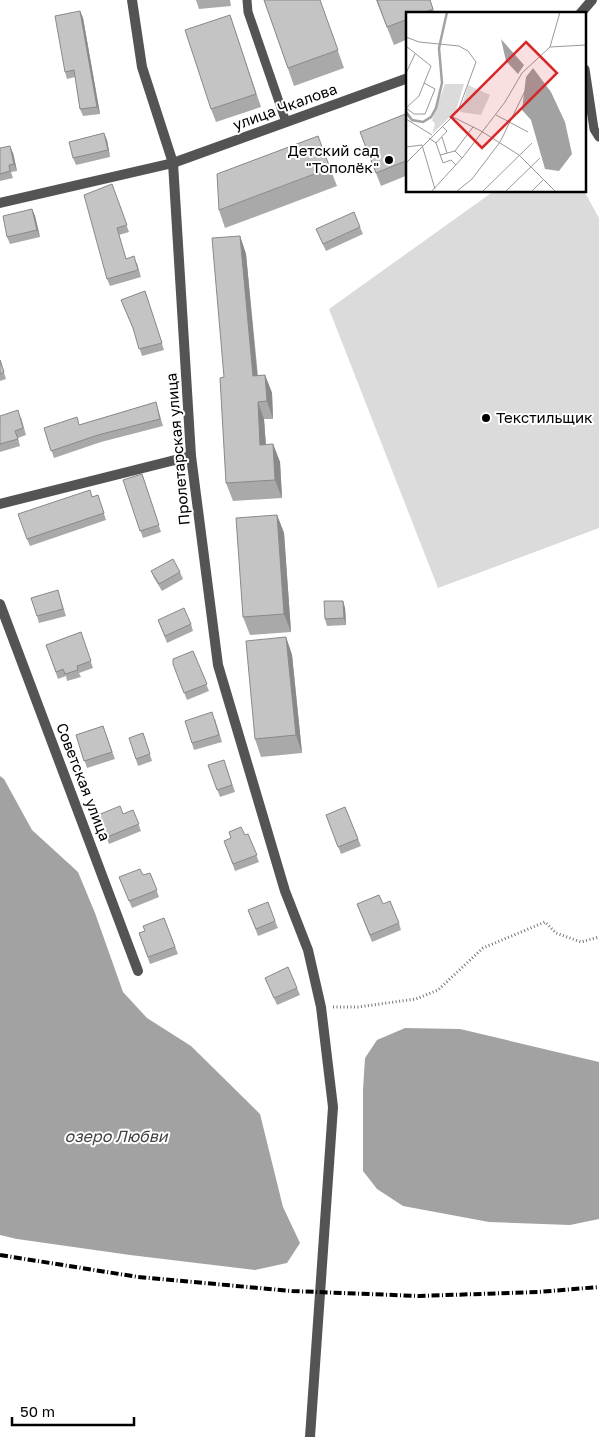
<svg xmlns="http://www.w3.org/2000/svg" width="599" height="1437" viewBox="0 0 599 1437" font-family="'Golos Text',sans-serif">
<rect width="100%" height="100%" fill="#fff"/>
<polygon fill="#dbdbdb" points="494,191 584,191 599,218 599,528 438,588 329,309"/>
<g fill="#a2a2a2">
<polygon points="0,776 4,779 32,830 78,872 95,913 123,992 147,1018 191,1046 260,1114 283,1207 300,1243 287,1263 255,1270 130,1255 17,1239 0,1235"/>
<polygon points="405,1028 460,1029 599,1062 599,1219 570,1225 489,1222 403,1206 377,1189 363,1171 363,1090 365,1058 377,1040"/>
</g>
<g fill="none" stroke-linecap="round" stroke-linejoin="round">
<polyline stroke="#767676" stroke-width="3" stroke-dasharray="1 2.5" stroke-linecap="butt" points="333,1007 358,1007 416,999 438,990 483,948 545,922 556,933 581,942 599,937"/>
<g stroke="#545454" stroke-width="9">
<polyline points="247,0 248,12 286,122"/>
<polyline points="585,69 594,129 599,137"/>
</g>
<g stroke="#545454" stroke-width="10">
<polyline points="132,0 142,67 173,163 191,456 218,665 285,891 308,950 321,1007 333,1107 310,1437"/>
<polyline points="580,14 592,0"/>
<polyline points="0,203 173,163 408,78"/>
<polyline points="0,504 191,456"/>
<polyline points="0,604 138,971"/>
</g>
<polyline stroke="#000" stroke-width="4" stroke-dasharray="8 2.5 1 2.5" stroke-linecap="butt" points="0,1255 138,1277 292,1291 419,1296 538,1292 599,1287"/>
</g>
<g fill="#a9a9a9">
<polygon points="196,0 230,0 231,6 199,9"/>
<polygon points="264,0 320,0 344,68 294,86"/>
<polygon points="376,0 430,0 435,14 408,14 408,39 394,45"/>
<polygon points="80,11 83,18 100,114 83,116 80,109 75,77 67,79 65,72"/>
<polygon points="230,15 261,107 216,122 211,109"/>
<polygon points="408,113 408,175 381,186 360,132"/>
<polygon points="107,140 110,157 76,165 73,158"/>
<polygon points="0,148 13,153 17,171 11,172 13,178 0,181"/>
<polygon points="330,168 337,186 225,228 219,210"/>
<polygon points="112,184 129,232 119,235 126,258 137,263 141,277 110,286 107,279"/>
<polygon points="32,209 35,216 40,237 10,244 7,237"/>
<polygon points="360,227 363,234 326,251 316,229"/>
<polygon points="240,236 246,254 258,376 265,375 272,393 273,419 264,419 266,445 273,444 280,462 282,498 233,501 226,483 224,377"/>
<polygon points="145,291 164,350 142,356 134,331 121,300"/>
<polygon points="0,359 6,379 0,381"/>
<polygon points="156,402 163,426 101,442 54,458 44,428 79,425"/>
<polygon points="0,416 21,417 26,435 18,438 20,446 0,452"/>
<polygon points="142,474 161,532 143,538 123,480"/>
<polygon points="90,490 92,497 98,495 106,520 30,546 27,539"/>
<polygon points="277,515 284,533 291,632 250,635 243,617"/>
<polygon points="151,571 180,572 183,579 162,591 154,578"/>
<polygon points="60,597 66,616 39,623 37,616"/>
<polygon points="343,601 345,608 346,625 327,626 325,619"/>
<polygon points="158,620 191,624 193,631 167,643"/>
<polygon points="81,632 93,668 79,673 81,677 67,681 66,676 58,679 46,645"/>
<polygon points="286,637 292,655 302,753 261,757 255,739"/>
<polygon points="193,651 209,691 187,700 173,664"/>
<polygon points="215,719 222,742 194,750 185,721"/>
<polygon points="103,726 115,759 87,768 76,735"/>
<polygon points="143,733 152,761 138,766 129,738"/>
<polygon points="224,760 235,792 220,797 208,765"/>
<polygon points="345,807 361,846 341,854 326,815"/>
<polygon points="133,810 141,831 109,844 98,815 123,814"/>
<polygon points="248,834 259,862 235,871 224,841"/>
<polygon points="150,873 159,897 132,908 119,877 143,875"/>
<polygon points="357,904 383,904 399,923 401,930 372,942"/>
<polygon points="248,910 275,921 278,928 258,936"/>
<polygon points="164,918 178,954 150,964 139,933 145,931"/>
<polygon points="265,978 297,988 300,995 277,1005"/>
</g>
<g fill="#898989">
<polygon points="80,11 83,18 100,114 97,107"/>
<polygon points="104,133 107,140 110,157 108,150"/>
<polygon points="10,146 13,153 17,171 14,164"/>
<polygon points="32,209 35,216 40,237 37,230"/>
<polygon points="240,236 246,254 259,394 253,376"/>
<polygon points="265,375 272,393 273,419 267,401"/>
<polygon points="258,402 264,419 267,463 260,445"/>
<polygon points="273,444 280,462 282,498 275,480"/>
<polygon points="277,515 284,533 291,632 284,614"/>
<polygon points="343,601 345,608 346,625 344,618"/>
<polygon points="286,637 292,655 302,753 296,735"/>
</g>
<g fill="#c4c4c4" stroke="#898989">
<polygon points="264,0 320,0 338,50 288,68"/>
<polygon points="377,0 430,0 433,9 421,14 408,14 408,19 387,27"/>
<polygon points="80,11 97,107 80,109 74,70 65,72 55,16"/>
<polygon points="230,15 256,94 211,109 185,30"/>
<polygon points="408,113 408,160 376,173 360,132"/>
<polygon points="104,133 108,150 73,158 69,142"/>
<polygon points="318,136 330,168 219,210 217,174"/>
<polygon points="10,146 14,164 9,165 10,171 0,174 0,148"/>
<polygon points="112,184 127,225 117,228 126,259 134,256 138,270 107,279 84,195"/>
<polygon points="32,209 37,230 7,237 3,216"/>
<polygon points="354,212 360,227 323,244 316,229"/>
<polygon points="240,236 253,376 265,375 267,401 258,402 260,445 273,444 275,480 226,483 220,378 224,377 212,238"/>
<polygon points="145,291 162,343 139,349 133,328 121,300"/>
<polygon points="0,360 4,372 0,374"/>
<polygon points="156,402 160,419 98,435 51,451 44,428 77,417 79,425"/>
<polygon points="18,410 23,428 15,431 18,439 0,444 0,416"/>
<polygon points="142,474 159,525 140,531 123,480"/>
<polygon points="90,490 92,497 98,495 104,513 27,539 18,514"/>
<polygon points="277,515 284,614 243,617 236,518"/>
<polygon points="173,559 180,572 159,584 151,571"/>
<polygon points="58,590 63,609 37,616 31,598"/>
<polygon points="324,601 343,601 344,618 325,619"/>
<polygon points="184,608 191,624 165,636 158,620"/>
<polygon points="81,632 91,661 77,666 78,670 65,674 63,669 56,672 46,645"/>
<polygon points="286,637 296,735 255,739 246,641"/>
<polygon points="193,651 207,684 184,693 173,664 173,659"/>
<polygon points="212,712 219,735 192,743 185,721"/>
<polygon points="103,726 112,752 84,761 76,735"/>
<polygon points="143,733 150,754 136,759 129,738"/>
<polygon points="224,760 232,785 217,790 208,765"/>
<polygon points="120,806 123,814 133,810 139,824 107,837 98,815"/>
<polygon points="345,807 358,839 338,847 326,815"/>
<polygon points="241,827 245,835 248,834 257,855 233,864 224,841 231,838 229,832"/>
<polygon points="140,869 143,875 150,873 157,890 129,901 119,877"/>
<polygon points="379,895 383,904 390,901 399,923 370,935 357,904"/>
<polygon points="268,902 275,921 256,929 248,910"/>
<polygon points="164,918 175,947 148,957 139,933 145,931 143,926"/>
<polygon points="288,967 297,988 274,998 265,978"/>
</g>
<g fill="#000" stroke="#fff" stroke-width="2">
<circle cx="389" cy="160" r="5"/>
<circle cx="486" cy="418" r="5"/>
</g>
<g text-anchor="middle" stroke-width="4" stroke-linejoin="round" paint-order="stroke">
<g font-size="15" fill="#000" stroke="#fff">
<text transform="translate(285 107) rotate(-20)" y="5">улица Чкалова</text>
<text transform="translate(178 449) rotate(-95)" y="5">Пролетарская улица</text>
<text transform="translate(83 782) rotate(69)" y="5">Советская улица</text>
</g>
<g font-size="15" fill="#000" stroke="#fff" text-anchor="end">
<text x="379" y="156">Детский сад<tspan x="379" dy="17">"Тополёк"</tspan></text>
<text x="496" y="423" text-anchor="start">Текстильщик</text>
</g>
<g font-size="16" font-style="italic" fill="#434343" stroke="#fff">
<text x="116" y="1142">озеро Любви</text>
</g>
</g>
<g transform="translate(406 12)">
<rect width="180" height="180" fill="#fff"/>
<path d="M62 73 84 83 75 103 54 100Z" fill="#dbdbdb"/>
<path d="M39 72H58L50 99 26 122 29 112 26 108Z" fill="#dbdbdb"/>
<path d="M95 27 118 53 112 62 100 49ZM127 56 145 80 159 110 166 142 153 159 139 157 125 108 116 98 120 65Z" fill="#a2a2a2"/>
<path fill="none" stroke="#a2a2a2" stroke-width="2.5" d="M0 100 6 108 17 110 25 105 30 96 36 71 33 36 41 0"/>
<path fill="none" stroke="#999" stroke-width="1" d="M0 25 13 30 53 34 62 39 70 50 52 99 0 151M0 34 25 54 13 84 0 96 8 102H19L29 77 18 71M144 35 180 33M0 61 9 42M90 103 122 120M47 105 75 119 113 143 150 180M0 107 26 123M36 125 41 141M23 126 30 131 41 119 36 114M30 131 37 151 45 148 50 153M0 135 16 133 29 177M49 139 67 115M34 143 49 139 56 146M25 180 57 145 99 90 116 61 144 35 154 0M50 180 66 167 94 130 119 79M76 180 126 131M99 180 134 146M125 180 138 167"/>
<path fill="#d62828" fill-opacity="0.15" stroke="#d62828" stroke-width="2.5" d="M120 30 151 61 76 136 45 105Z"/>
<rect width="180" height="180" fill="none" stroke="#000" stroke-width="2.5"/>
</g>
<path d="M12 1417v8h122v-8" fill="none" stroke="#000000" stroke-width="2.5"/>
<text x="20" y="1417" font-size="15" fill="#000000" stroke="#ffffff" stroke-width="4" paint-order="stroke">50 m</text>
</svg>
